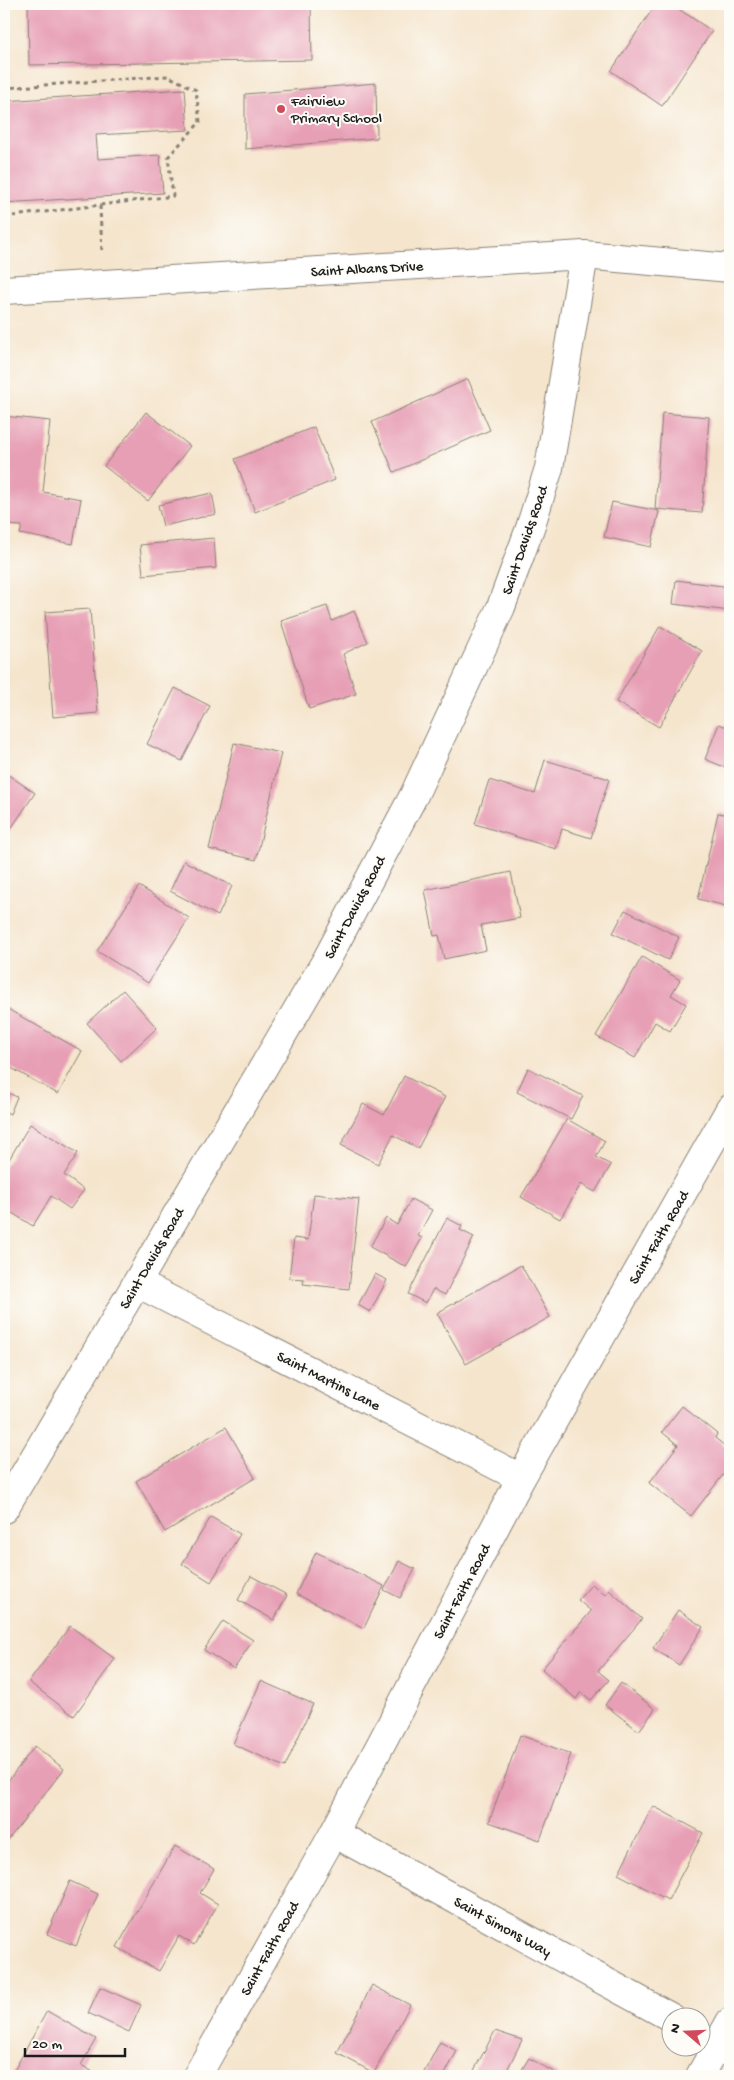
<svg xmlns="http://www.w3.org/2000/svg" width="734" height="2080" viewBox="0 0 734 2080" font-family="'Gochi Hand',sans-serif">
<rect width="100%" height="100%" fill="#fdfcf7"/>
<filter id="ink" filterUnits="userSpaceOnUse"><feTurbulence type="fractalNoise" baseFrequency=".02" numOctaves="2"/><feDisplacementMap in="SourceGraphic" scale="10" xChannelSelector="R" yChannelSelector="G"/><feConvolveMatrix kernelMatrix="1 2 1 2 8 2 1 2 1" color-interpolation-filters="sRGB"/></filter>
<filter id="wash" filterUnits="userSpaceOnUse"><feTurbulence type="fractalNoise" baseFrequency=".0096" numOctaves="4" result="noise"/><feDisplacementMap in="SourceGraphic" scale="20" xChannelSelector="R" yChannelSelector="G"/><feGaussianBlur stdDeviation="1.12" result="paint"/><feColorMatrix in="noise" values="0 0 0 0 0 0 0 0 0 0 0 0 0 0 0 0 0 1.4 0 .05"/><feComposite in="paint" operator="in"/></filter>
<g filter="url(#wash)">
<rect width="100%" height="100%" fill="#f5e5cd"/>
<g id="blocks">
<g fill="#e79fb5">
<polygon points="28,4 311,4 312,60 29,65"/>
<polygon points="656,4 671,4 712,31 662,106 611,71"/>
<polygon points="376,83 377,138 245,149 245,94"/>
<polygon points="185,89 188,130 96,135 98,159 160,155 163,193 4,203 4,101"/>
<polygon points="468,379 490,430 394,472 372,422"/>
<polygon points="146,412 190,446 148,501 104,466"/>
<polygon points="662,413 709,417 702,513 655,509"/>
<polygon points="4,416 50,421 43,492 81,499 73,544 20,534 22,526 4,525"/>
<polygon points="314,427 335,480 255,512 235,459"/>
<polygon points="212,493 216,514 163,526 158,505"/>
<polygon points="612,502 659,511 651,547 604,537"/>
<polygon points="214,538 216,568 143,575 140,545"/>
<polygon points="676,580 730,587 730,611 673,604"/>
<polygon points="327,606 332,621 354,611 368,642 343,654 356,694 309,709 281,621"/>
<polygon points="90,609 98,713 53,717 45,612"/>
<polygon points="660,626 702,651 659,727 616,702"/>
<polygon points="175,688 210,706 182,761 147,744"/>
<polygon points="719,724 730,728 730,752 724,767 705,759"/>
<polygon points="234,743 281,753 256,860 209,849"/>
<polygon points="545,760 609,779 591,838 562,829 556,849 475,824 489,780 535,794"/>
<polygon points="4,772 35,793 4,839"/>
<polygon points="718,813 730,815 730,907 698,899"/>
<polygon points="184,861 232,886 218,916 170,891"/>
<polygon points="511,872 520,918 481,925 486,950 444,959 439,935 434,936 425,890"/>
<polygon points="139,886 189,918 148,983 97,951"/>
<polygon points="625,910 679,937 668,960 613,933"/>
<polygon points="642,957 680,980 671,995 686,1004 670,1031 655,1022 635,1058 596,1036"/>
<polygon points="123,990 157,1028 121,1061 87,1023"/>
<polygon points="4,1007 82,1051 58,1094 4,1064"/>
<polygon points="528,1068 583,1096 571,1119 517,1092"/>
<polygon points="404,1076 445,1097 418,1148 393,1135 378,1164 341,1145 363,1104 384,1115"/>
<polygon points="4,1091 17,1097 10,1114 4,1111"/>
<polygon points="567,1119 605,1141 596,1157 611,1165 595,1192 581,1184 560,1219 521,1197"/>
<polygon points="30,1124 78,1153 64,1175 84,1190 70,1209 51,1196 33,1226 4,1208 4,1168"/>
<polygon points="314,1194 359,1199 349,1289 303,1284 304,1279 289,1278 294,1238 308,1240"/>
<polygon points="411,1199 432,1210 418,1236 422,1238 406,1267 370,1247 386,1218 397,1225"/>
<polygon points="447,1218 462,1226 460,1230 474,1237 445,1295 433,1289 426,1303 408,1294"/>
<polygon points="521,1265 550,1317 466,1364 437,1313"/>
<polygon points="375,1274 387,1280 370,1312 358,1305"/>
<polygon points="682,1406 717,1434 715,1438 730,1450 730,1466 691,1516 649,1483 678,1445 662,1432"/>
<polygon points="226,1427 255,1478 165,1532 136,1481"/>
<polygon points="211,1517 240,1534 211,1582 182,1564"/>
<polygon points="316,1552 384,1586 364,1628 296,1594"/>
<polygon points="399,1561 415,1569 400,1598 384,1590"/>
<polygon points="251,1576 287,1595 274,1620 238,1600"/>
<polygon points="592,1584 605,1595 609,1590 642,1619 598,1671 609,1680 591,1700 581,1692 576,1699 542,1669 591,1611 578,1600"/>
<polygon points="678,1610 703,1627 679,1665 653,1648"/>
<polygon points="223,1621 253,1640 234,1669 204,1650"/>
<polygon points="70,1626 115,1659 74,1716 29,1682"/>
<polygon points="261,1681 313,1704 285,1767 233,1744"/>
<polygon points="621,1683 655,1709 639,1731 605,1705"/>
<polygon points="520,1735 571,1754 540,1840 489,1822"/>
<polygon points="35,1746 64,1769 4,1845 4,1786"/>
<polygon points="653,1806 703,1833 668,1900 618,1874"/>
<polygon points="175,1846 214,1869 200,1893 218,1904 194,1945 179,1936 159,1971 117,1947"/>
<polygon points="70,1881 98,1894 76,1946 47,1934"/>
<polygon points="372,1985 410,2005 374,2073 337,2053"/>
<polygon points="100,1987 141,2005 129,2032 88,2013"/>
<polygon points="47,2011 96,2039 81,2065 95,2073 93,2076 11,2076"/>
<polygon points="495,2031 522,2040 504,2076 471,2076"/>
<polygon points="440,2042 457,2051 444,2076 422,2076"/>
<polygon points="529,2058 561,2076 518,2076"/>
</g>
</g>
</g>
<g filter="url(#ink)">
<use href="#blocks" fill-opacity="0" stroke="#888074" stroke-width="1"/>
<g fill="none" stroke-linecap="round" stroke-linejoin="round">
<defs>
<g id="street">
<polyline points="4,290 584,255 730,268"/>
<polyline points="137,1283 521,1478"/>
<polyline points="4,1509 327,959 414,795 501,607 530,528 549,468 584,255"/>
<polyline points="334,1833 672,2018"/>
<polyline points="197,2076 334,1833 521,1478 730,1109"/>
<polyline points="700,2076 730,2022"/>
</g>
</defs>
<use href="#street" stroke="#888074" stroke-width="30"/>
<g stroke="#888074" stroke-width="3" stroke-dasharray="4 4" stroke-linecap="butt">
<polyline points="4,88 168,76 196,90 200,122 168,157 173,196 4,217"/>
<polyline points="100,206 102,253"/>
</g>
<use href="#street" stroke="#fff" stroke-width="28"/>
</g>
</g>
<circle fill="#d1495b" stroke="#fdfcf7" stroke-width="2" cx="281" cy="109" r="5"/>
<g text-anchor="middle" stroke-width="4" stroke-linejoin="round" paint-order="stroke">
<g font-size="15" fill="#1c1c1c" stroke="#fdfcf7" text-anchor="start">
<text x="291" y="105">Fairview<tspan x="291" dy="17">Primary School</tspan></text>
</g>
<g font-size="15" fill="#1c1c1c" stroke="#fdfcf7">
<text transform="translate(367 268) rotate(-3)" y="5">Saint Albans Drive</text>
<text transform="translate(524 540) rotate(-71)" y="5">Saint Davids Road</text>
<text transform="translate(354 907) rotate(-62)" y="5">Saint Davids Road</text>
<text transform="translate(658 1237) rotate(-60)" y="5">Saint Faith Road</text>
<text transform="translate(151 1258) rotate(-60)" y="5">Saint Davids Road</text>
<text transform="translate(329 1380) rotate(27)" y="5">Saint Martins Lane</text>
<text transform="translate(461 1591) rotate(-62)" y="5">Saint Faith Road</text>
<text transform="translate(503 1926) rotate(29)" y="5">Saint Simons Way</text>
<text transform="translate(269 1948) rotate(-61)" y="5">Saint Faith Road</text>
</g>
</g>
<rect width="734" height="2080" fill="none" stroke="#fdfcf7" stroke-width="20"/>
<g transform="translate(686 2032) rotate(289)"><circle r="24" fill="#fdfcf7" stroke="#a3a29f"/>
<path d="M0-4L9 19L0 12L-9 19Z" fill="#d1495b"/>
<text y="-8" font-size="14" font-weight="bold" text-anchor="middle" fill="#1c1c1c">N</text>
</g>
<path d="M25 2048v8h100v-8" fill="none" stroke="#1c1c1c" stroke-width="2.5"/>
<text x="32" y="2048" font-size="15" fill="#1c1c1c" stroke="#fdfcf7" stroke-width="4" paint-order="stroke">20 m</text>
</svg>
